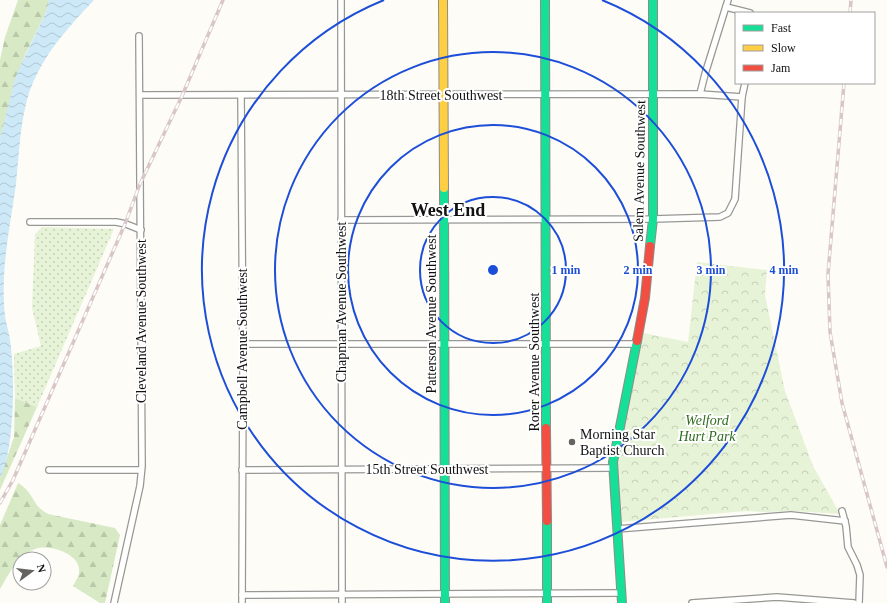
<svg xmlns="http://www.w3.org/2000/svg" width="887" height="603" viewBox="0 0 887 603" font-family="'Times New Roman',serif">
<defs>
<pattern id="grass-dots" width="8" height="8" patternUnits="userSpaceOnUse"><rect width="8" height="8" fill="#e7f3d7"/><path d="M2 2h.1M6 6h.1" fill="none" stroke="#c5cfb8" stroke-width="1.8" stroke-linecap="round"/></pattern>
<pattern id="forest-firs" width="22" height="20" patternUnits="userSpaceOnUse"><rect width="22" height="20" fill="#d8eac5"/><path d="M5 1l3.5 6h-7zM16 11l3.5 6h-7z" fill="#b8c8a8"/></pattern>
<pattern id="park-crowns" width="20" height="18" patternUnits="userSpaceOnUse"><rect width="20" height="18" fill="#e7f3d7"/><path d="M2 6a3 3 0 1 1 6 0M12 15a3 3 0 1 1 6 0" fill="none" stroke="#c5cfb8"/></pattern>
<pattern id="water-waves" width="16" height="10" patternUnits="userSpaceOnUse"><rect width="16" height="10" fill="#cde8f7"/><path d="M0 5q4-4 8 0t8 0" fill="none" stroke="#afc6d3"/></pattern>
</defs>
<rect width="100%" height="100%" fill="#fdfcf7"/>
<polygon fill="url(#grass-dots)" points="42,227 114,229 37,407 15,398 14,354 41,346 32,308 35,234"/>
<g fill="url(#forest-firs)">
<polygon points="18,0 49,0 46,12 25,55 0,138 0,60 5,37"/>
<polygon points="15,398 37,407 0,490 0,478 14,437"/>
<path d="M18 483C35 493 31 505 48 514L115 528 120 535 105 603H100L73 586C76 580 80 575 79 569 78 553 48 544 35 549 18 555 9 574 0 589V525Z"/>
</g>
<polygon fill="url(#park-crowns)" points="697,262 767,270 765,295 785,391 813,466 840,514 794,511 764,512 746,511 621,522 612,468 638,332 688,342"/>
<path fill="url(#water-waves)" d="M49 0H94C72 23 51 46 37 74 20 106 20 149 16 184 10 228 0 271 5 316 6 324 9 332 10 340 15 372 15 450 0 478V138L16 75 46 12Z"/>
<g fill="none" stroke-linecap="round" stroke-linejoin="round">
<defs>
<g id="street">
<polyline points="341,0 342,603"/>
<polyline points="726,7 750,13"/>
<polyline points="700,94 705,74 728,0"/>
<polyline points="140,95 700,94 742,97"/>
<polyline points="241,95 243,367 242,603"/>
<polyline points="341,220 653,219 720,217 728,213 735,199 742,97 745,83"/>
<polyline points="30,222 116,222 126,224 141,230"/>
<polyline points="243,344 636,344"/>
<polyline points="49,470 141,470"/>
<polyline points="242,470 612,468"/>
<polyline points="842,511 846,526 848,547 857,565 860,575 859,603"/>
<polyline points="617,529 791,515 845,521"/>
<polyline points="242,595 621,593"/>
<polyline points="114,603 140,486 142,466 139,36"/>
<polyline points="692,603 777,597 854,603"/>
</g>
<g id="fast">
<polyline points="545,0 546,428"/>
<polyline points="444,188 445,603"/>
<polyline points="650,246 653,219 653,0"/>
<polyline points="547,521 547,603"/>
<polyline points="622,603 613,462 637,341"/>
</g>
<polyline id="slow" points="443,0 444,188"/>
<g id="jam">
<polyline points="637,341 645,298 650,246"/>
<polyline points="546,428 547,521"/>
</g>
</defs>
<use href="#street" stroke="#979795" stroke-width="8"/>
<use href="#fast" stroke="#8e8d8b" stroke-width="10"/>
<use href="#slow" stroke="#8e8d8b" stroke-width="10"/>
<use href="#jam" stroke="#8e8d8b" stroke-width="10"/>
<use href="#street" stroke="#fffffe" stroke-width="5.5"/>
<use href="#fast" stroke="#16e098" stroke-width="8"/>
<use href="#slow" stroke="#ffcf43" stroke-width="8"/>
<use href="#jam" stroke="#f24e42" stroke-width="8"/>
<defs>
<g id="rail">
<polyline points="850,13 851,0"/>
<polyline points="844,83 828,274 830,332 842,403 887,567"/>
<polyline points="0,503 13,480 125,224 140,184 182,96 223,0"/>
</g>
</defs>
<use href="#rail" stroke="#d9c6c7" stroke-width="3.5"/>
<use href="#rail" stroke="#fff" stroke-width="2" stroke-dasharray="6" stroke-linecap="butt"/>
</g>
<g fill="none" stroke="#1d4ed8" stroke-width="2">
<circle cx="493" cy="270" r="73"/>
<circle cx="493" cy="270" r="145"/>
<circle cx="493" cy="270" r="218"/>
<path d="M602 0A291 291 0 1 1 384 0"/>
</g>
<circle fill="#646362" stroke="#fff" stroke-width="1.5" cx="572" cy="442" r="4"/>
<g text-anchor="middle" stroke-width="4" stroke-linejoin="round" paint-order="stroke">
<g font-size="14" fill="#111" stroke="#fff">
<text x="441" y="100">18th Street Southwest</text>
<text transform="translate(639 171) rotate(-89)" y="5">Salem Avenue Southwest</text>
<text transform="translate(341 302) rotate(-90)" y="5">Chapman Avenue Southwest</text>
<text transform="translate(431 314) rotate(-90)" y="5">Patterson Avenue Southwest</text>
<text transform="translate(141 321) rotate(-90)" y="5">Cleveland Avenue Southwest</text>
<text transform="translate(242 349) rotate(-90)" y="5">Campbell Avenue Southwest</text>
<text transform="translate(534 362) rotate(-90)" y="5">Rorer Avenue Southwest</text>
<text x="427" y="474">15th Street Southwest</text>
</g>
<g font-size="14" font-style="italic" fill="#2f6b1f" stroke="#fff">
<text x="707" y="425">Welford<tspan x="707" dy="16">Hurt Park</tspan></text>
</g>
<g font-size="14" fill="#111" stroke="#fff" text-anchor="start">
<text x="580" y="439">Morning Star<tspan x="580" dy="16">Baptist Church</tspan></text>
</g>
<g font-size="18" font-weight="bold" fill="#111" stroke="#fff">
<text x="448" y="216">West End</text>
</g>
</g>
<circle cx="493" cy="270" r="6" fill="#1d4ed8" stroke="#fff" stroke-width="2"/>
<g font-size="12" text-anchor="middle" font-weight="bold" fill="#1d4ed8" stroke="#fff" stroke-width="4" stroke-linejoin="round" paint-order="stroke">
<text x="566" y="274">1 min</text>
<text x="638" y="274">2 min</text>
<text x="711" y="274">3 min</text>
<text x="784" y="274">4 min</text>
</g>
<rect x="735" y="12" width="140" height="72" fill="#ffffff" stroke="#a0a0a0"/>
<rect x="743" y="25" width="20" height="6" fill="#16e098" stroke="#a0a0a0"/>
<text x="771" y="32" font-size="12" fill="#111111">Fast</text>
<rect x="743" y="45" width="20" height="6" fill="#ffcf43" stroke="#a0a0a0"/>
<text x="771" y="52" font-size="12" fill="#111111">Slow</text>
<rect x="743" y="65" width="20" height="6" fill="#f24e42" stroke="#a0a0a0"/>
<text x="771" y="72" font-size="12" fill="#111111">Jam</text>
<g transform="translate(32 571) rotate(75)"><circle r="19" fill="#ffffff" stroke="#a0a0a0"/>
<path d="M0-3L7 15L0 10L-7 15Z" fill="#646362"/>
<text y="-6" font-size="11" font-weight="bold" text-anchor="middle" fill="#111111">N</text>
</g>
</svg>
